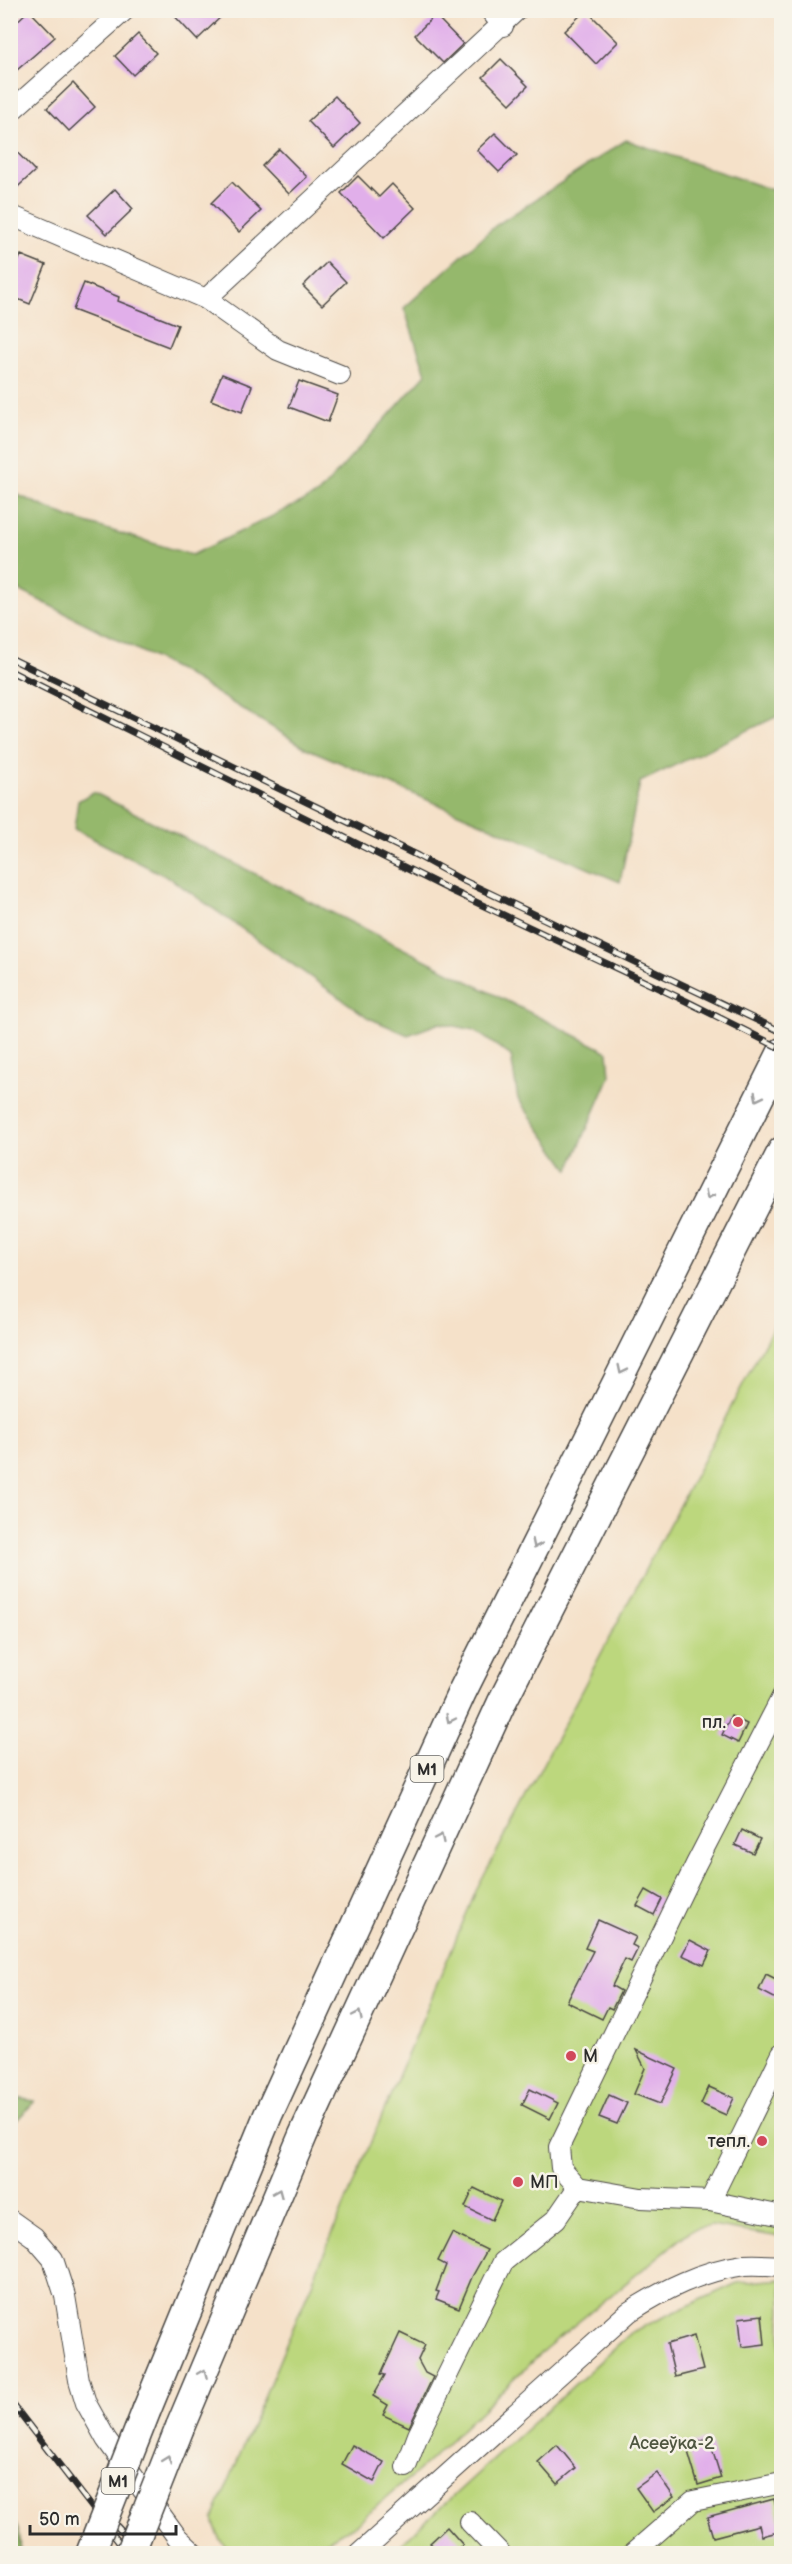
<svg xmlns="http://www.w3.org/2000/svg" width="792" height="2564" viewBox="0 0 792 2564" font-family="'Balsamiq Sans',sans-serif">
<rect width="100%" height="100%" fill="#f7f3e8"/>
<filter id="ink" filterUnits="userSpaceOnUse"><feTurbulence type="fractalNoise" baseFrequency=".0167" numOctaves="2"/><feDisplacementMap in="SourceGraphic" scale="12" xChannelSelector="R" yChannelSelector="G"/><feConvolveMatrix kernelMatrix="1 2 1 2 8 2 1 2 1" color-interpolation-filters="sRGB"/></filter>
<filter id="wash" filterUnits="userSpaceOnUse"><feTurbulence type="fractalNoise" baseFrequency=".008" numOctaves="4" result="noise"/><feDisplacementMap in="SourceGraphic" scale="24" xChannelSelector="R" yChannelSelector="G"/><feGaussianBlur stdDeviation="1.35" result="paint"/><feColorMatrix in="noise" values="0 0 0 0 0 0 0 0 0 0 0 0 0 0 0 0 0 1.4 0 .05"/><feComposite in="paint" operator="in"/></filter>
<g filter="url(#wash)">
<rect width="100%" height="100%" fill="#f5e1c9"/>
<g fill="#bcd77d" stroke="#748154" stroke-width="1.5">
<path d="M781 1312V2237L711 2226 691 2230 545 2349 429 2461 355 2525 322 2544 296 2553H235C222 2547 216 2533 213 2519L476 1891Z"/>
<polygon points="781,2279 781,2553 390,2554 632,2332 737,2283"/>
</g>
<g fill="#95b86c" stroke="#60724c" stroke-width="1.5">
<polygon points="626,140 775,191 781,200 782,714 640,782 620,882 306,748 182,672 11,586 11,492 70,518 192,555 318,494 426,374 404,308 495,226"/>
<polygon points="93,792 608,1052 610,1076 569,1170 518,1099 511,1056 474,1030 440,1023 408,1035 369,1018 171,879 74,829 78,801"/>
<polygon points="10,2097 35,2101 11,2126 10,2126"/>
<path d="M10 2515C18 2524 23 2542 19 2553H11Z"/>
</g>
<g id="blocks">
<g fill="#e1afea">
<polygon points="29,10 55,37 10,76 10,28"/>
<polygon points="169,10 228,10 197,40"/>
<polygon points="586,10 618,42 596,64 564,31"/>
<polygon points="435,15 463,44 443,63 415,35"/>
<polygon points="138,34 156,53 133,75 115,56"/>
<polygon points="501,59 528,86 510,104 483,77"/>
<polygon points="73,83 95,107 69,131 47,108"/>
<polygon points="335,96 360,123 334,148 308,121"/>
<polygon points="495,133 517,155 499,172 477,150"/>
<polygon points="10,145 35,171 10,194"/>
<polygon points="279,149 307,177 289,194 262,166"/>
<polygon points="358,176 379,197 392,184 415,208 384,238 341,193"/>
<polygon points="232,182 261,211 239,232 211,203"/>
<polygon points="115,189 133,209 107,234 88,215"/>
<polygon points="21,255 46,265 30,304 10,296 10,280"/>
<polygon points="327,262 346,282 322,305 303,286"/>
<polygon points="84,283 119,297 118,301 178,325 169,347 73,310"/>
<polygon points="222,374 252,386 242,412 211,400"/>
<polygon points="299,381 338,395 328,422 289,407"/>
<polygon points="731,1716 747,1724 738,1743 722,1735"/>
<polygon points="742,1830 760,1839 753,1853 735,1845"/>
<polygon points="646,1890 662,1899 654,1915 637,1906"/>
<polygon points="598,1920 636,1937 632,1945 638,1948 631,1962 625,1959 612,1986 621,1991 612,2009 608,2007 602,2019 567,2002 593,1951 585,1948"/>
<polygon points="690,1940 711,1951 704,1965 682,1955"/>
<polygon points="766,1974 782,1982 782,2002 759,1990"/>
<polygon points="636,2050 677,2069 660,2104 634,2094 645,2068"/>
<polygon points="709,2087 734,2098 726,2115 701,2104"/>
<polygon points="530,2089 558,2103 550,2119 522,2105"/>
<polygon points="609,2095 627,2103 617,2124 599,2117"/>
<polygon points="474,2188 501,2201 492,2220 465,2207"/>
<polygon points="452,2233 487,2250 472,2277 459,2308 436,2299 439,2292 436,2291 446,2265 438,2261"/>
<polygon points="762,2315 765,2344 742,2347 739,2318"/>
<polygon points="400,2333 425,2345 418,2360 425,2373 433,2377 409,2427 383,2415 388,2405 373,2396 385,2375 381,2374"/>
<polygon points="694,2336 703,2370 675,2377 667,2344"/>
<polygon points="709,2439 721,2478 698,2485 686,2445"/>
<polygon points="352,2445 384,2462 374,2482 342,2464"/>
<polygon points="557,2445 576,2468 557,2484 538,2462"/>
<polygon points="657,2473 674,2497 653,2512 636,2488"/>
<polygon points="774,2499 782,2531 762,2536 759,2525 713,2537 707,2517"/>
<polygon points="447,2527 463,2545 454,2553 441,2553 430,2543"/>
</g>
</g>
</g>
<g filter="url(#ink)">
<use href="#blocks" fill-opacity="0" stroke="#494643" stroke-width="1.5"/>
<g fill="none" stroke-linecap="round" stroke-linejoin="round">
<defs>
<g id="minor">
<polyline points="490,10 503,26"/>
<polyline points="10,112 125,10"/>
<polyline points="10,215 206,299 278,350 340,375"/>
<polyline points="206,299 517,10"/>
<polyline points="782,2054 710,2201 782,2216"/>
<polyline points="710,2201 641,2198 578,2187 561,2168 559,2147 696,1864 782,1697"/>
<polyline points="10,2220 34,2237 53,2259 65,2296 79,2380 86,2403 106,2439 177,2537 195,2554"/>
<polyline points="406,2467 418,2435 503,2262 556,2219 578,2187"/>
<polyline points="470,2522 501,2554"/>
<path d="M359 2554 629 2312C665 2289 701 2271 744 2265 756 2264 769 2265 782 2266"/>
<polyline points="632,2554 693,2501 782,2483"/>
</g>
<g id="highway">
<polyline points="147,2409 268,2115 462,1692 782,1052"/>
<polyline points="180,2427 303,2135 502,1702 782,1151"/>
</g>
</defs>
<use href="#minor" stroke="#494643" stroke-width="22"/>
<use href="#highway" stroke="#494643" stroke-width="31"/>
<use href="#minor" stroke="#fff" stroke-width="20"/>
<use href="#highway" stroke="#fff" stroke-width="28"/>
<defs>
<g id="rail">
<polyline points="10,658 418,856 460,879 782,1032"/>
<polyline points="10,671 448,889 686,1001 782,1049"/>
<polyline points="10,2401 128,2554"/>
<polyline points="112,2521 143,2554"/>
</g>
</defs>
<use href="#rail" stroke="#2b2b2b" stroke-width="7"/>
<use href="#rail" stroke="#f7f3e8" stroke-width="4.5" stroke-dasharray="14" stroke-linecap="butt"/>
<defs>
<g id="highway-bridge">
<polyline points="90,2554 147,2409"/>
<polyline points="130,2554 180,2427"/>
</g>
</defs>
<use href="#highway-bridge" stroke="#494643" stroke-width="31" stroke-linecap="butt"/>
<use href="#highway-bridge" stroke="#fff" stroke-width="28"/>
</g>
<defs><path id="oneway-chevron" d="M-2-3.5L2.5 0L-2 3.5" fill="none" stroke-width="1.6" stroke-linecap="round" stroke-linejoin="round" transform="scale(1.5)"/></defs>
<g stroke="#a0a0a0">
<use href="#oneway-chevron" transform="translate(758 1097) rotate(117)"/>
<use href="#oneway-chevron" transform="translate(709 1195) rotate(116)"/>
<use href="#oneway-chevron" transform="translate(622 1370) rotate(116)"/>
<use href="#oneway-chevron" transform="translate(536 1544) rotate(116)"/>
<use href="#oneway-chevron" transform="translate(450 1719) rotate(115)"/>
<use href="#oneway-chevron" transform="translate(440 1838) rotate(-65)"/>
<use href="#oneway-chevron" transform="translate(358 2015) rotate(-65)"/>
<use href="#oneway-chevron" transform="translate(278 2193) rotate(-67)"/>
<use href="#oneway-chevron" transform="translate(203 2373) rotate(-67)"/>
<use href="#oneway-chevron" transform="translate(167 2460) rotate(-69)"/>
</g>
</g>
<g fill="#d1495b" stroke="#f7f3e8" stroke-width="2">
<circle cx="738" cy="1722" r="6"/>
<circle cx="571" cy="2056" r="6"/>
<circle cx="762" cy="2141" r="6"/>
<circle cx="518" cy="2182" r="6"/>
</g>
<g text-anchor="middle" stroke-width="5" stroke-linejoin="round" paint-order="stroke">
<g fill="#f7f3e8" stroke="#686764" stroke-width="1.5">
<rect x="410.5" y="1756" width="33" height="26" rx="4.5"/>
<rect x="101.5" y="2468" width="33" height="26" rx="4.5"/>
</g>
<g font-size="16" font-weight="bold" fill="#2b2b2b">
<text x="427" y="1775">М1</text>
<text x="118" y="2487">М1</text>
</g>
<g font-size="18" fill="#2b2b2b" stroke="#f7f3e8" text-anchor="end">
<text x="726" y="1728">пл.</text>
<text x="583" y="2062" text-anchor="start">М</text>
<text x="750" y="2147">тепл.</text>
<text x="530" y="2188" text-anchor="start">МП</text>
</g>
<g font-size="18" fill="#4f5640" stroke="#f7f3e8">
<text x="672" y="2449">Асееўка-2</text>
</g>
</g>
<rect width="792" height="2564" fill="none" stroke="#f7f3e8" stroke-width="36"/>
<path d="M30 2525v9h146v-9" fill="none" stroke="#2b2b2b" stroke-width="3"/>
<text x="39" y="2525" font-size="18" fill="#2b2b2b" stroke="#f7f3e8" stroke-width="4.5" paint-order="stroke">50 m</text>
</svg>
